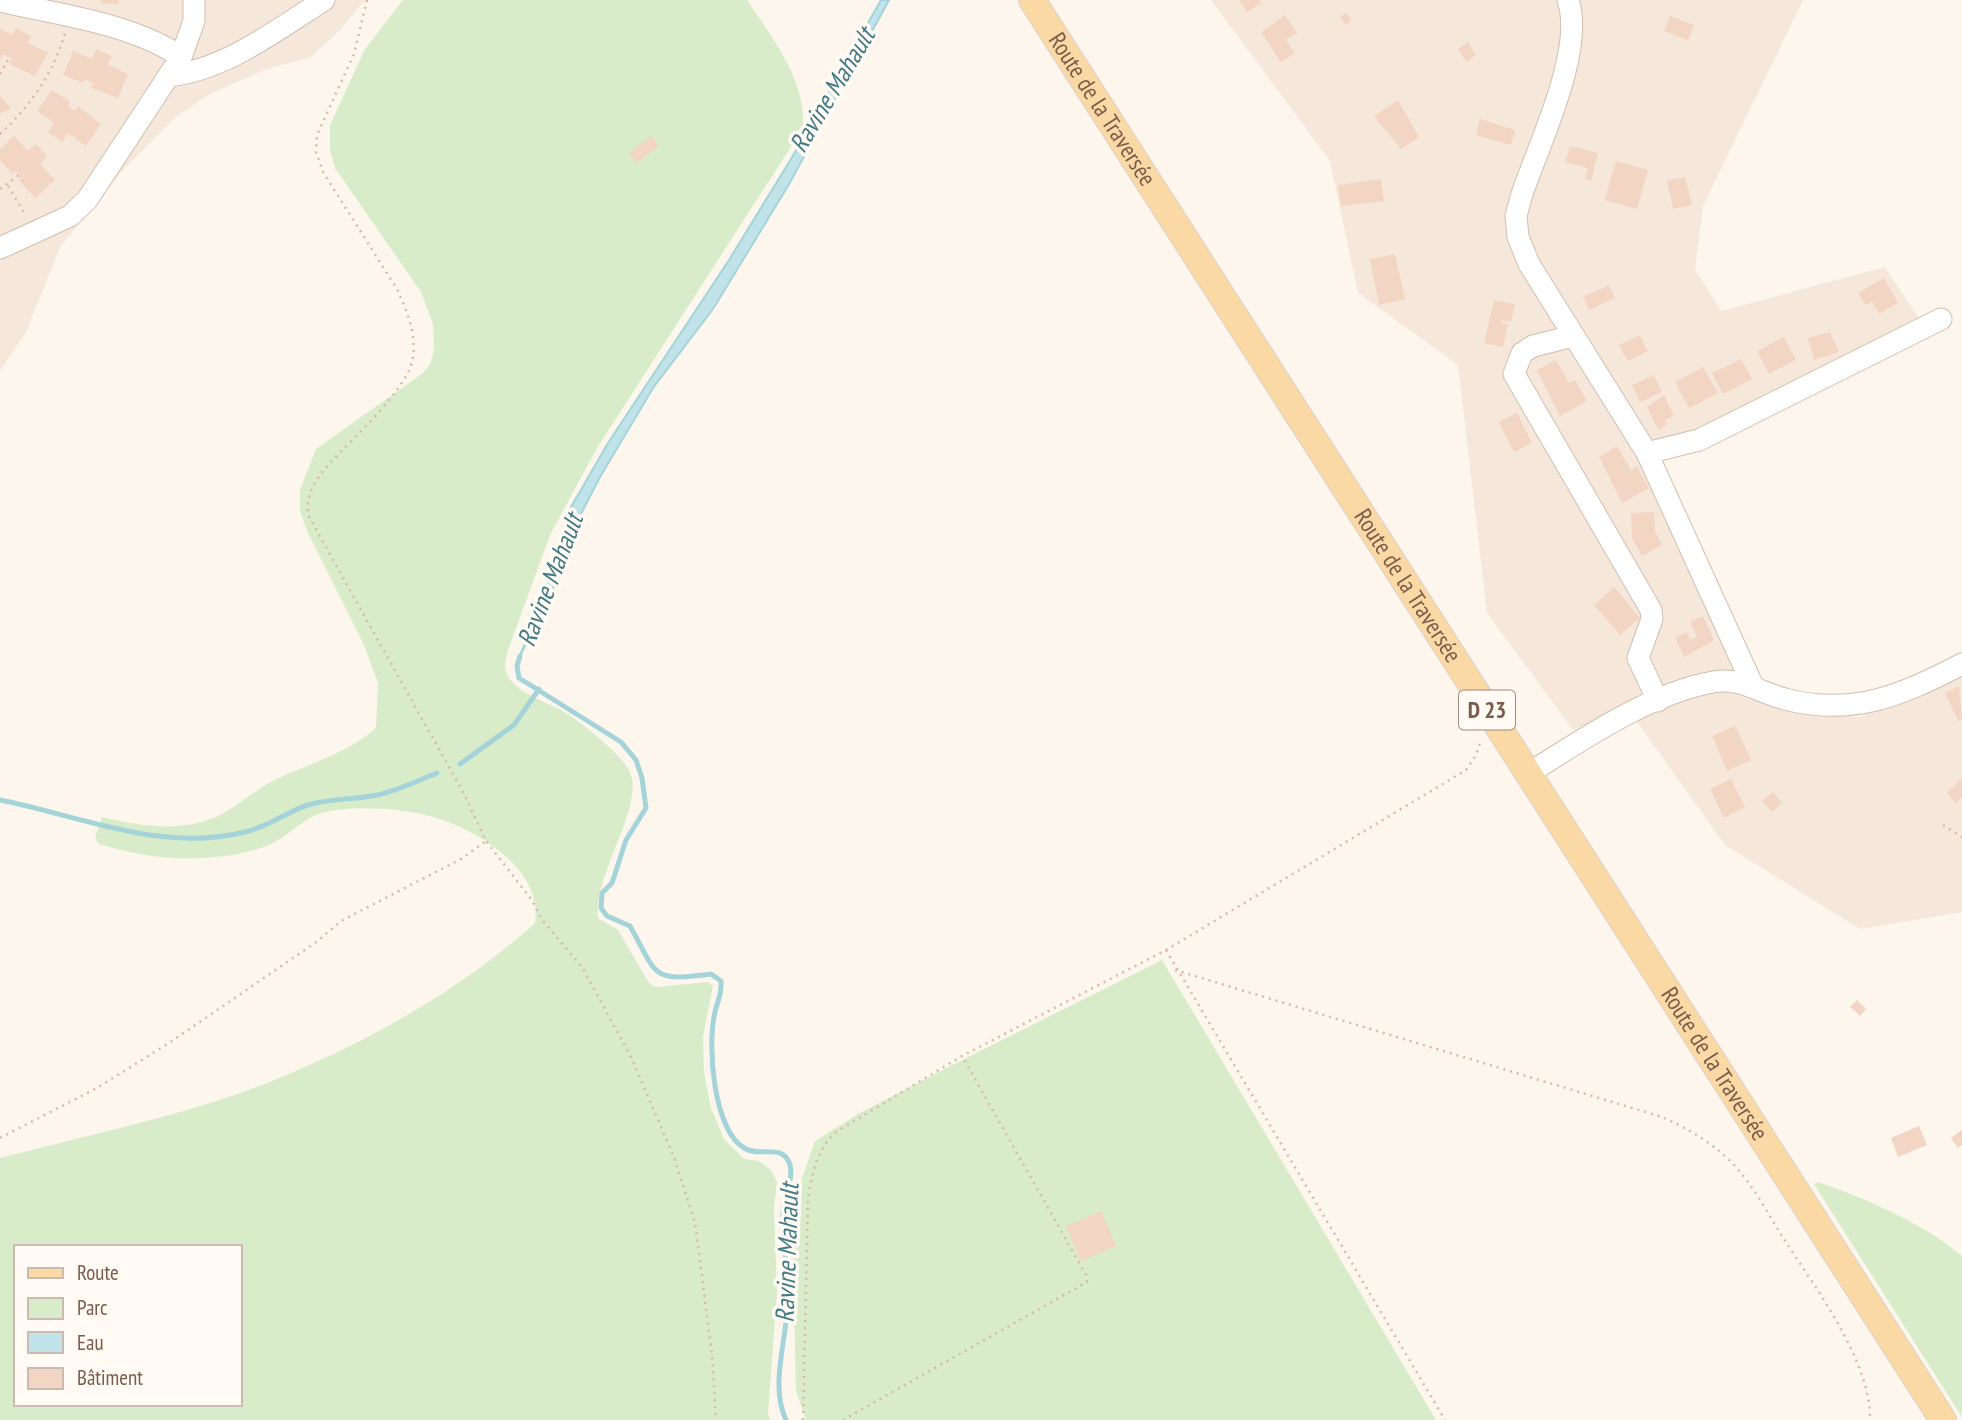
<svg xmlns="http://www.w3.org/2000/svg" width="1962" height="1420" viewBox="0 0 1962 1420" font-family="'PT Sans Narrow',sans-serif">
<rect width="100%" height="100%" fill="#fdf6ec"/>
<g fill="#f5e8da">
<polygon points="0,0 365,0 341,29 311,57 264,70 208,95 175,118 127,166 60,247 26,332 0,371"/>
<polygon points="1211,0 1803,0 1703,206 1695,269 1721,311 1885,267 1920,320 1643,459 1746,692 1791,712 1860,717 1962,672 1962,912 1860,929 1725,845 1627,708 1573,730 1487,613 1458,365 1358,293 1330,161"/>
</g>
<g fill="#d8ecc9" fill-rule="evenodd">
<path d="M403 0H747C773 40 806 79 803 128L597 448 550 535 508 650C506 659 503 668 508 676 517 693 544 701 561 710 579 720 619 752 629 770 647 804 592 876 598 918L618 930 649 983 656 987 708 982 713 986 703 1037 704 1072 711 1108 724 1139 744 1159 759 1161 771 1170 777 1182 774 1207 777 1292 768 1413 770 1420H0V1158C95 1133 202 1112 291 1073 378 1036 465 986 535 923 543 869 478 830 433 817 402 808 353 805 322 813 303 818 289 836 271 844 258 850 239 854 225 856 177 862 145 857 99 844L95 838 102 817C138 826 182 833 218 816 240 805 256 788 281 777 314 762 349 752 376 728L378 683 364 645 308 533 300 511V490L316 449 423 373 430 364 434 351 433 324 421 292 335 168 330 150V125L365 49ZM16 1247H240V1404H16Z"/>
<polygon points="1162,960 1436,1420 806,1420 796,1391 793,1253 797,1193 815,1141 858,1114 960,1061"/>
<path d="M1818 1182C1867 1199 1921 1222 1962 1256V1417L1814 1184Z"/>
</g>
<polygon fill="#bfe3e8" stroke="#a5d3da" stroke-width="2" points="881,0 889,0 788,186 713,309 653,388 600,477 567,541 552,592 517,662 542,605 571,507 608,443 729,260 791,159"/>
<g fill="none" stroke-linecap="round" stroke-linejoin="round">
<g stroke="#a5d3da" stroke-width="5">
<path d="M520 656 517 666 519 678 621 742 636 760 642 778 646 808 626 840 612 883 602 893 601 908 607 916 630 926C658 976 650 982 711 974L721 981C722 997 718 998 715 1012 707 1044 713 1129 744 1148 760 1158 783 1142 790 1165 794 1180 783 1197 783 1212 782 1241 788 1269 788 1298 788 1336 769 1385 786 1420"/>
<polyline points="460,764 514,725 539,689"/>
<path d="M0 800C81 816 161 853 245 832 268 827 288 811 308 805 331 798 354 800 377 795 397 791 417 781 437 773"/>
</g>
</g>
<g fill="#f3d5c3">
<polygon points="101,0 119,0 118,4 101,3"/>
<polygon points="1239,0 1259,0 1261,3 1247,12"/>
<polygon points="1347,13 1351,21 1345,25 1340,17"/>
<polygon points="1285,15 1297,33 1286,40 1295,53 1281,62 1261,32"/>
<polygon points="1670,16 1694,25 1688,40 1664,31"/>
<polygon points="0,28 12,35 16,28 31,36 28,43 48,53 35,76 9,64 12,59 3,54 0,61"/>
<polygon points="1468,42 1476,55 1467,62 1458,49"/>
<polygon points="96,49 112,56 108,65 128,74 118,98 91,88 93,83 85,79 83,83 63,75 73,51 92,59"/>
<polygon points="52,90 70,102 68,106 75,111 78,106 101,124 86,146 68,133 62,142 48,132 54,123 37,111"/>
<polygon points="0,96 11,108 0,114"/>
<polygon points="1398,100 1419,137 1401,149 1374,116"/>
<polygon points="1480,119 1515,130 1511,145 1476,135"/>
<polygon points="14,136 28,151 36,144 47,156 40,164 55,180 35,198 19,180 21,178 15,171 12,173 0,160 0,149"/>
<polygon points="651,136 659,146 636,163 629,153"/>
<polygon points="1570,146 1598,153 1591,181 1585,179 1588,168 1565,162"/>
<polygon points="1616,161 1648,170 1637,209 1605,200"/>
<polygon points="1685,177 1692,205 1673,209 1667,181"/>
<polygon points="1381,179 1384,201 1341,206 1338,185"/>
<polygon points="1395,254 1405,299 1379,305 1370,259"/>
<polygon points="1884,278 1898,303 1879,314 1872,302 1865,305 1858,293"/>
<polygon points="1609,285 1615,298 1589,310 1583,297"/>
<polygon points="1494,300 1515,304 1511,322 1501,320 1501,323 1508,324 1503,347 1484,343"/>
<polygon points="1830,332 1839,352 1814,360 1808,338"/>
<polygon points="1640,335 1648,351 1628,361 1619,345"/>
<polygon points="1784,337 1796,360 1769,374 1757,351"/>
<polygon points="1741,359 1752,379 1723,394 1712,373"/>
<polygon points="1556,360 1569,383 1575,380 1587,401 1560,416 1537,370"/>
<polygon points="1703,367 1718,393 1689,408 1675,382"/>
<polygon points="1654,375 1662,392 1640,402 1632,385"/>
<polygon points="1664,395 1674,416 1665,420 1667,425 1658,430 1647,407"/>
<polygon points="1517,413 1532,443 1514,452 1499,422"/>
<polygon points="1617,446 1631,470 1637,467 1649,488 1622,503 1599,457"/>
<polygon points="1654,512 1655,532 1662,545 1642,556 1632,538 1631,513"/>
<polygon points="1614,587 1640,618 1620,635 1594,605"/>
<polygon points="1703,616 1714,640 1684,657 1675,638 1687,632 1690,640 1697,637 1690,622"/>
<polygon points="1959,686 1962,719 1958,721 1945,693"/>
<polygon points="1735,726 1751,760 1727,771 1712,736"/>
<polygon points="1962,778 1962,797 1956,803 1947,793"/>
<polygon points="1731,779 1745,807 1724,818 1710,789"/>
<polygon points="1773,792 1782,803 1772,812 1762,801"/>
<polygon points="1857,1000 1866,1009 1860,1016 1850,1007"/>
<polygon points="1919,1126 1927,1145 1898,1157 1891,1138"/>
<polygon points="1962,1130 1962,1145 1958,1148 1951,1138"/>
<polygon points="1101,1211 1116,1246 1081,1261 1066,1226"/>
</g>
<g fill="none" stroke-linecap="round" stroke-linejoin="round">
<defs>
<g id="minor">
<path d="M1568 0C1585 50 1539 144 1522 194L1516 216 1518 237 1529 264 1647 453 1753 686"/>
<path d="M0 1C58 15 132 23 181 57"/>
<path d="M168 76C226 70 276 30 324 0"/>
<polyline points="0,248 70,216 87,200 181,57 194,21 194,0"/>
<polyline points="1573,336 1533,346 1522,353 1514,374 1651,610 1652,619 1638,658 1658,701"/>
<polyline points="1647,453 1699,440 1941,319"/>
<path d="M1528 774C1581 740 1651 693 1713 682 1741 677 1760 693 1785 699 1853 717 1902 695 1962 664"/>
</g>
<g id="major">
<path id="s1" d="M1032 0 1943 1420"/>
</g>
</defs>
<use href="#minor" stroke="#d1beb0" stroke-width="23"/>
<use href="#major" stroke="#dad1cd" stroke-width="28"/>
<g stroke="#d9b8a5" stroke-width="2.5" stroke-dasharray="2 5" stroke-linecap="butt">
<path d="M367 0 354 54 317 135 316 152 323 172 397 289C407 311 418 337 412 362 405 391 352 439 330 463 316 479 306 492 308 515L463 792 486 841 531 899 543 921 582 967 632 1059 675 1160 695 1223 712 1354 716 1420"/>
<polyline points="0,74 9,58"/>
<path d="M0 134C31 105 53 74 65 33"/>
<polyline points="8,186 26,216"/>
<polyline points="0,189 19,175"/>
<polyline points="1943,825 1962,837"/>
<polyline points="1166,950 1445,1420"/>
<path d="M1175 970 1662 1117C1691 1130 1720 1147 1740 1172 1757 1192 1770 1217 1784 1239 1815 1288 1871 1360 1870 1420"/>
<polyline points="0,1138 97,1088 169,1043 315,943 341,921 461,859 486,841"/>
<path d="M803 1420 808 1199C812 1174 816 1150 836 1132L962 1056 1166 950 1466 770 1476 755 1481 740"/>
<polyline points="843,1420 1087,1282 1086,1275 962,1056"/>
</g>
<use href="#minor" stroke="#fff" stroke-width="21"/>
<use href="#major" stroke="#fbd9a5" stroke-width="26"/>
</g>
<g text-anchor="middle" stroke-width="7" stroke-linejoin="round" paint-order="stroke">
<rect fill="#fffaf3" stroke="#a28b7f" stroke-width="2" x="1459" y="690.5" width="56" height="39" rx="5"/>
<g font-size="23" font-weight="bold" fill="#7a5c4d">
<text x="1487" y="718">D 23</text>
</g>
<g font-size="24" fill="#7a5c4d" stroke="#fffaf3">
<text dy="8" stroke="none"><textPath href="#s1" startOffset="130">Route de la Traversée</textPath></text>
<text dy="8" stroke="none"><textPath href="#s1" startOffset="696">Route de la Traversée</textPath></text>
<text dy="8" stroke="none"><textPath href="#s1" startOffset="1264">Route de la Traversée</textPath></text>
</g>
<g font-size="26" font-style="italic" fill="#437c86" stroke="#fffaf3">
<text transform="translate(832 90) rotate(-59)" y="9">Ravine Mahault</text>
<text transform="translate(550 580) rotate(-69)" y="9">Ravine Mahault</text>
<text transform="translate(787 1253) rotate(-88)" y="9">Ravine Mahault</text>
</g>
</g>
<rect x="14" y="1245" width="228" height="161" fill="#fffaf3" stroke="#cabbb1" stroke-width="2"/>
<rect x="28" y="1268" width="35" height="10" fill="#fbd9a5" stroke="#cabbb1" stroke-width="2"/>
<text x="77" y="1280" font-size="21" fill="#7a5c4d">Route</text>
<rect x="28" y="1298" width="35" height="21" fill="#d8ecc9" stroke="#cabbb1" stroke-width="2"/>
<text x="77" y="1315" font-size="21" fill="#7a5c4d">Parc</text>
<rect x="28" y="1332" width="35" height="21" fill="#bfe3e8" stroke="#cabbb1" stroke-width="2"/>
<text x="77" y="1350" font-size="21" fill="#7a5c4d">Eau</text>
<rect x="28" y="1368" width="35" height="21" fill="#f3d5c3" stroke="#cabbb1" stroke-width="2"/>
<text x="77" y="1385" font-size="21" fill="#7a5c4d">Bâtiment</text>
</svg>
